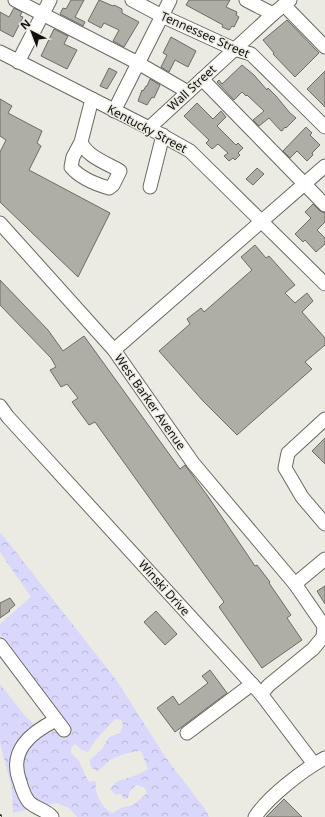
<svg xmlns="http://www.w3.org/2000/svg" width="325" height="817" viewBox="0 0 325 817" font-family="'Noto Sans',sans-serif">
<defs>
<pattern id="forest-crowns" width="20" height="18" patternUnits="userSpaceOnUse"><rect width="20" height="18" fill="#d9d7fb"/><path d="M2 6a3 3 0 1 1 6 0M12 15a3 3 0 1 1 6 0" fill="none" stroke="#b9b8d6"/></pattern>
</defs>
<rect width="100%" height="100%" fill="#ecebe3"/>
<path fill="url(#forest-crowns)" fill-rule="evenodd" d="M0 533 5 538 117 681 166 758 205 809 209 817H77L69 808 56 803 13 813 12 789 0 743V684L25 716 41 730 66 732 64 725 0 634V624L31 597 0 552ZM115 719 121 720 123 725 120 733 109 737 102 749 90 760C90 766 91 768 97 771 104 768 106 762 112 759 121 755 132 751 141 751L148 769 139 774 116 782 110 789 116 795 121 794 124 799 128 798 130 791 136 785C143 786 145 787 147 793L132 806 123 807 112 813C103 809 94 793 96 783L95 781 90 782 87 779 79 761 71 753V748L75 744 82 750 88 752 95 741Z"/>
<g fill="#afaea6" stroke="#6c6b64">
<polygon points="71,0 84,0 75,17 85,22 83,26 60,14 63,8 66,9"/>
<polygon points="99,0 113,6 114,5 122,9 122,13 139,22 124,47 113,41 119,30 104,23 101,28 88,21"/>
<polygon points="189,0 230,0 226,7 237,12 236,15 239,17 234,27 232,26 229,30 222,27 223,25 186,5"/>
<polygon points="14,8 22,12 20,16 23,17 13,37 0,30 0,12 9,17"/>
<polygon points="287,20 319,53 295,77 273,54 274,53 263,40"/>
<polygon points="54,29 68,36 64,44 77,50 67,69 41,56"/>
<polygon points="171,37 196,51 188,67 175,60 169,72 161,67 167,55 163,53"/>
<polygon points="242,65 254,75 267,90 268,88 276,96 290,113 296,118 286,128 285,127 282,131 280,130 269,118 259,126 253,120 264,111 247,95 246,96 242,92 234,100 217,82 219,80 222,84"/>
<polygon points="109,68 117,72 107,89 100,86"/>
<polygon points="325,71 325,107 307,89"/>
<polygon points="150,79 160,85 154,98 152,97 147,105 138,101 142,90 143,91 146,86 147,86"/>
<polygon points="0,99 12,106 8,113 42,131 37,143 41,146 29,170 110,213 78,277 0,202 0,152 6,140 0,136"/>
<polygon points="197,103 213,119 221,111 226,117 217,126 236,145 238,143 243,148 238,153 240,155 235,160 233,158 229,161 224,156 228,153 218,144 212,149 206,143 209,140 184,116"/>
<polygon points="306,127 312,133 310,135 320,145 312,153 313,155 307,161 297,151 290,158 283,151"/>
<polygon points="257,168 264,174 253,185 246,179"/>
<polygon points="313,204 320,211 325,213 325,222 317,230 325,238 325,244 316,252 305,240 303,242 295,234 311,218 305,212"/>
<polygon points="255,245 266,258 269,256 295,285 285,293 295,303 307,293 313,301 302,312 325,338 325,345 305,362 312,369 237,435 203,401 159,351 190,324 187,319 201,308 204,312 252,270 241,257"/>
<polygon points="0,280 48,330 63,351 84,336 180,469 185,465 207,495 255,566 257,565 270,582 269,583 291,615 287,618 302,640 262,668 219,607 224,602 95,422 89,425 72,402 78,398 67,384 61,387 50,370 56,367 51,358 0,305"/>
<polygon points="325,438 325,464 312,451"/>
<polygon points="325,586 325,604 317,591"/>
<polygon points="10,598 15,605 9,610 10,611 0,618 0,603"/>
<polygon points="156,611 177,634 165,645 144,622"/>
<polygon points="210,670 227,693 175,732 157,708 173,696 179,705 208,683 202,676"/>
<polygon points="284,799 302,817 266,817"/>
</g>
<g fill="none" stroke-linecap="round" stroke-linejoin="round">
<defs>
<g id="minor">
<polyline points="15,0 138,63 188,92"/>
<polyline points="132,0 162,16 234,49 251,54 325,127"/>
<polyline points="246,0 273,14"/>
<polyline points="284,5 325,47"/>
<polyline points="0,52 149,128 190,151 325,284"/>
<polyline points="18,62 50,0"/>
<polyline points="202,79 325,205"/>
<polyline points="114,111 170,0"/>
<polyline points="149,128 273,14 290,0"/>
<path d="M81 142C87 157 107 163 120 171L113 185 109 188C95 184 80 178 71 167L73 157 81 142 92 99"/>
<polyline points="150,187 163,135"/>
<polyline points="0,223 114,350"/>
<polyline points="0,406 8,417 261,694 314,764"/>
<polyline points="325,419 288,453 285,468 302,497 325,524"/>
<polyline points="295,584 325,559"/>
<polyline points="0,645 64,730"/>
<polyline points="261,694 269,685 313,649 323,637 324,626 295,584 193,463 114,350 325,166"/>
<polyline points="187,733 252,684"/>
<path d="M52 817C46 810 35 808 29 802 24 796 22 789 20 782 8 751 30 733 56 720"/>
<path d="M255 817C268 797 304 769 325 758"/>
</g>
</defs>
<use href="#minor" stroke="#696962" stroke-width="15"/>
<use href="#minor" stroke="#fff" stroke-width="13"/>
<defs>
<polyline id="rail" points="0,816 0,817"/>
</defs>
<use href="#rail" stroke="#282825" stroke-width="4"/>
<use href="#rail" stroke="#ecebe3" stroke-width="2.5" stroke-dasharray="8" stroke-linecap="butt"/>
</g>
<g text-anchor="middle" stroke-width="3" stroke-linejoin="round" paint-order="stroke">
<g font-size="12" fill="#10100d" stroke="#ecebe3">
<text transform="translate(205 35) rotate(24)" y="4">Tennessee Street</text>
<text transform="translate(192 88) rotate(-43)" y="4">Wall Street</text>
<text transform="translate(147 129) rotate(28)" y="4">Kentucky Street</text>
<text transform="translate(150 402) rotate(55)" y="4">West Barker Avenue</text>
<text transform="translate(164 588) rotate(48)" y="4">Winski Drive</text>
</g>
</g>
<g transform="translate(32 32) rotate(318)" stroke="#ecebe3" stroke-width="3" paint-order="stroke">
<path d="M0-3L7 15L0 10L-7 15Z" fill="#10100d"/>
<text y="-6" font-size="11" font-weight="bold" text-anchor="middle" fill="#10100d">N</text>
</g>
</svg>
